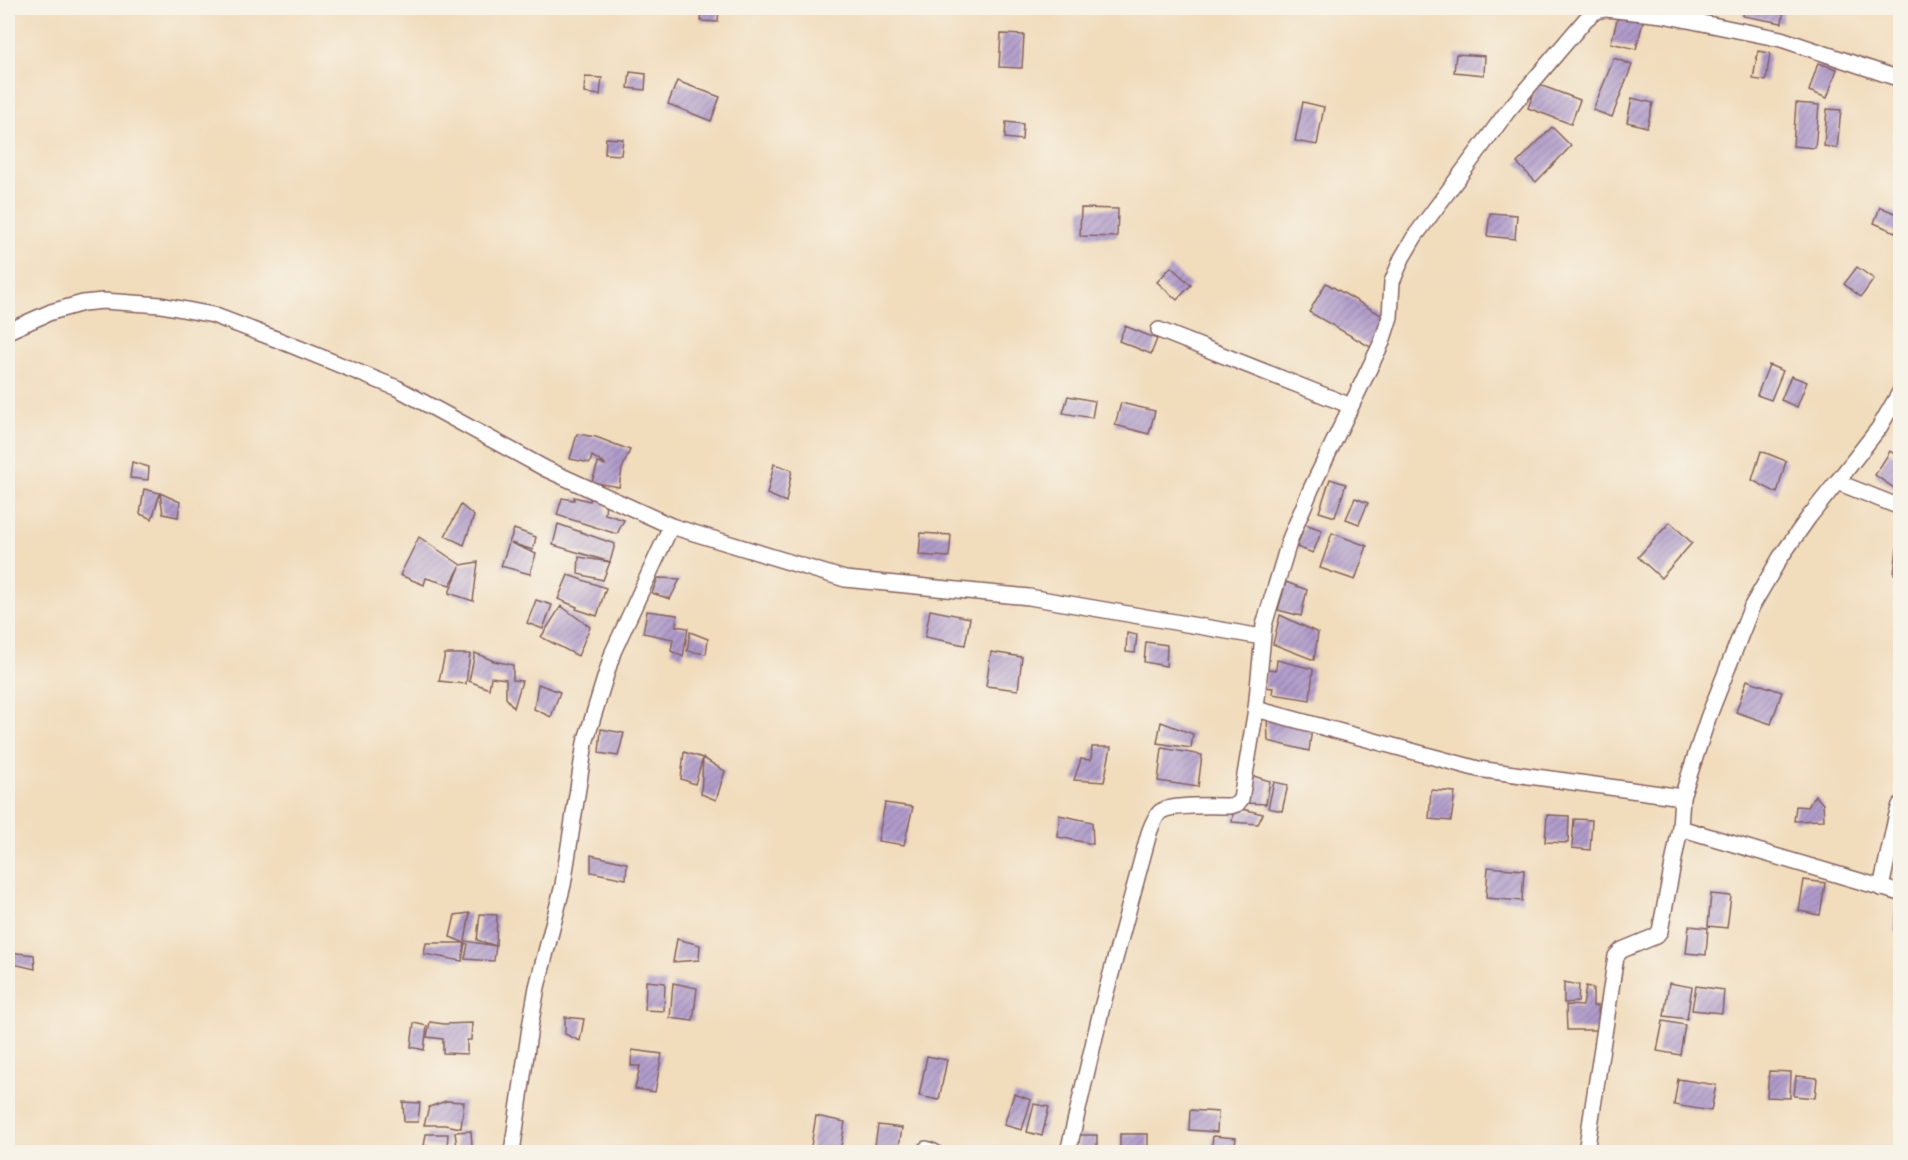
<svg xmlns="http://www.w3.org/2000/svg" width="1908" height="1160" viewBox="0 0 1908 1160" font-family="Mali,sans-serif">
<defs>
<pattern id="building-hatch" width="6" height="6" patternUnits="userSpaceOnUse" patternTransform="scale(1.5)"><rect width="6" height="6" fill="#b09bcb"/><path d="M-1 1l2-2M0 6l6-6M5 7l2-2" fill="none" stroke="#917ea5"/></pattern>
</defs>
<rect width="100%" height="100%" fill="#f7f3e8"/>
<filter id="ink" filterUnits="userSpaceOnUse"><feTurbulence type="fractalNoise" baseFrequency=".0167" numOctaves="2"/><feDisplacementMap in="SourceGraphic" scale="12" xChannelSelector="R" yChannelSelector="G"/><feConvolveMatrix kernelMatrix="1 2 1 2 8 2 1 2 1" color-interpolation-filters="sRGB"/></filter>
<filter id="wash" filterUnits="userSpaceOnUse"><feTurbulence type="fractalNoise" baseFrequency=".008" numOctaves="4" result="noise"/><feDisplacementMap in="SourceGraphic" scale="24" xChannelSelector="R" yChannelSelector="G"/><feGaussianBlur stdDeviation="1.35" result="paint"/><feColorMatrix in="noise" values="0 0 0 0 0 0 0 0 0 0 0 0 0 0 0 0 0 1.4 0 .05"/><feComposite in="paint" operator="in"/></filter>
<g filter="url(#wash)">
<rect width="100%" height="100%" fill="#f1dcbc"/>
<g id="blocks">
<g fill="url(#building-hatch)">
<polygon points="702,8 719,8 718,22 701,21"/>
<polygon points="1744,8 1784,8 1782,23 1743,16"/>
<polygon points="1618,16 1643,22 1636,49 1611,43"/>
<polygon points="1001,34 1024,35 1022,68 999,67"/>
<polygon points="1758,51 1770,53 1766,81 1753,79"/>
<polygon points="1456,54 1485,56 1484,75 1454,72"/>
<polygon points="1614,58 1632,65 1612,117 1593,110"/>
<polygon points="1818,63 1837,69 1827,98 1809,91"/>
<polygon points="630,72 646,74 645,90 628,88"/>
<polygon points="585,77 602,78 600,95 584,93"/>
<polygon points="677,81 720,97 711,121 668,104"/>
<polygon points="1537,84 1580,100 1571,124 1528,108"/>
<polygon points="1632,98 1653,103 1647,127 1627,122"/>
<polygon points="1303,102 1324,107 1317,145 1295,141"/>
<polygon points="1796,103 1819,105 1815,148 1793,146"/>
<polygon points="1827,109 1841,110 1837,148 1824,146"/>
<polygon points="1006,122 1023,124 1022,140 1005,138"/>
<polygon points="1552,127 1571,146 1536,182 1517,163"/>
<polygon points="606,138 623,139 621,155 605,154"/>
<polygon points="1880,207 1900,215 1900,234 1874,223"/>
<polygon points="1081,208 1118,209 1117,237 1080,236"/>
<polygon points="1490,213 1517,215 1515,239 1487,236"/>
<polygon points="1171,267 1191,285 1177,300 1157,282"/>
<polygon points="1857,267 1874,279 1861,297 1844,284"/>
<polygon points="1326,283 1388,319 1372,348 1309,312"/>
<polygon points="1125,326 1157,339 1151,354 1119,341"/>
<polygon points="1769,365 1783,371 1771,400 1757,395"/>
<polygon points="1791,376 1807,382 1797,407 1781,400"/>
<polygon points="1068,396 1095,401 1092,418 1063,413"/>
<polygon points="1121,403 1155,411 1149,434 1115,425"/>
<polygon points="577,434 596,437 630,450 622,469 619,487 592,482 598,463 606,465 592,456 590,463 570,459"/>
<polygon points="1761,451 1786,461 1777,493 1752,480"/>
<polygon points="1890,451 1900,458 1900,492 1875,475"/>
<polygon points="132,462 149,467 148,480 130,478"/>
<polygon points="774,464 792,470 786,502 767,494"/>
<polygon points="1330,479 1346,484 1335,517 1319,512"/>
<polygon points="144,489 160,493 152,519 140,514"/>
<polygon points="160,493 180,502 178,517 163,514"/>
<polygon points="591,496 606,500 605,514 624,520 617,534 557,515 562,498 574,500 574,497 590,501"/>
<polygon points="1355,498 1368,503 1359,524 1346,519"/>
<polygon points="461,505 474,516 464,545 445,536"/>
<polygon points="1670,522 1692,543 1661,578 1638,557"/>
<polygon points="558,524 615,544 610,562 553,545"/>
<polygon points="1305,524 1322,530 1313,553 1297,547"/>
<polygon points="514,529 536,537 533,550 511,543 536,554 530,574 501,566"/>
<polygon points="921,533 951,535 949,557 919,555"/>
<polygon points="1332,533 1367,546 1355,580 1320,568"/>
<polygon points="419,537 461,565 478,562 473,601 449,593 460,567 450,585 426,578 424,585 400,575"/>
<polygon points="1897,548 1900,549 1900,575 1894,574"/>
<polygon points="579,557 610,562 603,580 578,574"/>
<polygon points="568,575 606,588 597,616 576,609 577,607 558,599"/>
<polygon points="658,578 680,579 670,599 652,593"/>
<polygon points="1286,582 1307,590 1301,616 1278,610"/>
<polygon points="536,600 552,605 543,629 527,623"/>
<polygon points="561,606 590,627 578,656 541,637"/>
<polygon points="930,610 970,618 965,645 925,637"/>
<polygon points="647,611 677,615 676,626 688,628 683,657 671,651 673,639 643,633"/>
<polygon points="1280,615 1318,633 1314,660 1273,644"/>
<polygon points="690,632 708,639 706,654 687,651"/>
<polygon points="1127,633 1137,635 1135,653 1126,652"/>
<polygon points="1146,642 1167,645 1166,666 1144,662"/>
<polygon points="991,652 1022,657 1018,690 986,686"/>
<polygon points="475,653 494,661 513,665 513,680 522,681 514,708 506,698 506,679 491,677 489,689 469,681"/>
<polygon points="445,654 470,654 466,684 439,681"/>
<polygon points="1277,660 1313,669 1310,700 1272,694 1273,688 1264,687 1267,669 1276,670"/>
<polygon points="1747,680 1782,692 1771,724 1736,712"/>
<polygon points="538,684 560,692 551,717 534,709"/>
<polygon points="1267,716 1312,728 1309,751 1268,741"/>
<polygon points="1161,722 1193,734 1191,748 1157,743"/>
<polygon points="601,729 624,733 618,756 599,753"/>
<polygon points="1092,747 1111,747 1104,782 1074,780 1081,759 1091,760"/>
<polygon points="1162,748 1202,755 1198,787 1158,781"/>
<polygon points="684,752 703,758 695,784 681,779"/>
<polygon points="703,758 725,771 716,800 701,794"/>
<polygon points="1250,775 1270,781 1266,804 1246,803"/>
<polygon points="1274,782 1288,785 1282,811 1268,808"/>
<polygon points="1431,790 1455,792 1451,821 1429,819"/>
<polygon points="1815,795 1823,804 1824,820 1794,821 1796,806 1808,807"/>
<polygon points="885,803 913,807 904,845 878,841"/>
<polygon points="1234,807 1263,814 1258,824 1232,822"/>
<polygon points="1059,815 1092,822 1093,844 1058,837"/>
<polygon points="1547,815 1569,816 1568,843 1545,842"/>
<polygon points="1574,819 1592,820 1590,850 1572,848"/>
<polygon points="591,855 627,863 626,879 591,872"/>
<polygon points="1488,867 1524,870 1522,901 1486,898"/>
<polygon points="1804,880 1825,883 1820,915 1799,911"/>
<polygon points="1711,894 1731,896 1727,928 1708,926"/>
<polygon points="1897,909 1900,909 1900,932 1894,931"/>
<polygon points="470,913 465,941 496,946 477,940 480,914 497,915 496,946 494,961 465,959 468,944 465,943 462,961 424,954 426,943 465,943 450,937 455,915"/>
<polygon points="8,914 13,914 9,942 8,942"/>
<polygon points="1689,926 1708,928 1706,955 1686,953"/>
<polygon points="677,939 700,945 699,960 673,962"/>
<polygon points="8,952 34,955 35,969 9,963"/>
<polygon points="646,981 665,983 664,1011 645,1010"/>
<polygon points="1564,982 1579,985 1578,1002 1564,1003"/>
<polygon points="673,983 697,988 693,1021 670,1018"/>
<polygon points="1669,983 1692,987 1687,1019 1664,1016"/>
<polygon points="1586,986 1593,988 1593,1006 1598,1006 1599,1030 1567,1030 1566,1005 1583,1006"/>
<polygon points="1696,986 1724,990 1722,1013 1692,1010"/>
<polygon points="565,1017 584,1019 580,1041 565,1034"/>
<polygon points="1663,1021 1685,1025 1680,1055 1657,1051"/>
<polygon points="430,1022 444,1024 472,1023 471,1040 467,1040 467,1054 443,1053 443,1039 427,1037"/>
<polygon points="414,1023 427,1026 424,1050 411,1047"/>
<polygon points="632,1050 662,1054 655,1092 635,1089 640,1066 631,1066"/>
<polygon points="927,1056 947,1060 939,1100 919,1096"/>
<polygon points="1769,1071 1791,1072 1790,1098 1767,1097"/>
<polygon points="1796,1076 1817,1078 1815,1098 1794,1096"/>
<polygon points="1678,1079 1716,1085 1711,1111 1674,1105"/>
<polygon points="1014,1094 1031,1100 1022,1130 1004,1125"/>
<polygon points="446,1101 464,1102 461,1128 445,1125 424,1125 429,1107"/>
<polygon points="403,1102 420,1103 418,1122 404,1122"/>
<polygon points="1034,1104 1049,1107 1042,1136 1027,1132"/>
<polygon points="1190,1110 1218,1112 1217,1132 1189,1130"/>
<polygon points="816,1116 845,1122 840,1152 810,1152"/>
<polygon points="878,1125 902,1128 898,1152 874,1152"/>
<polygon points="471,1131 472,1146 457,1148 455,1132"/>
<polygon points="426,1134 448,1134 447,1147 424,1146"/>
<rect x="1120" y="1134" width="28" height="18"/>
<polygon points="1079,1135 1097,1135 1097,1152 1078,1152"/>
<polygon points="1213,1136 1236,1138 1234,1152 1211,1152"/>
</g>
</g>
</g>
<g filter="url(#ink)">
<use href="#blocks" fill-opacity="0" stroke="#84615e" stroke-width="1.5"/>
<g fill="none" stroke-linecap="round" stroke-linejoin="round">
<defs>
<g id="minor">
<polyline points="1159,330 1351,406"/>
<polyline points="8,331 51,312 83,303 103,301 161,305 213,315 281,341 397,388 546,469 671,526 845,579 1029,597 1262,637"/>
<polyline points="1837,482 1879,428 1900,392"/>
<polyline points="1256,709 1478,769 1682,797 1680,828 1660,931 1656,936 1622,950 1616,956 1586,1152"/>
<polyline points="1682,797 1708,718 1752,606 1780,558 1809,517 1837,482 1900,507"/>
<polyline points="1680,828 1900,893"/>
<polyline points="1881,888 1896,818 1900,805"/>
<polyline points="926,1149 934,1152"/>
<polyline points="512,1152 530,1027 537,987 563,885 585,743 613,652 671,526"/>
<path d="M1068 1152 1101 1011 1149 833C1152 825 1154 818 1160 812 1170 804 1216 806 1231 806L1237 804 1241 799 1256 709 1264 625 1290 539 1311 489 1382 342 1390 317 1392 282 1402 258 1415 236 1507 112 1586 19 1596 11 1606 9 1663 15 1781 39 1900 79"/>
</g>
</defs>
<use href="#minor" stroke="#84615e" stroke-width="18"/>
<use href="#minor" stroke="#fff" stroke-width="15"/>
</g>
</g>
<rect width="1908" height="1160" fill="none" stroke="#f7f3e8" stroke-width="30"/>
</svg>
